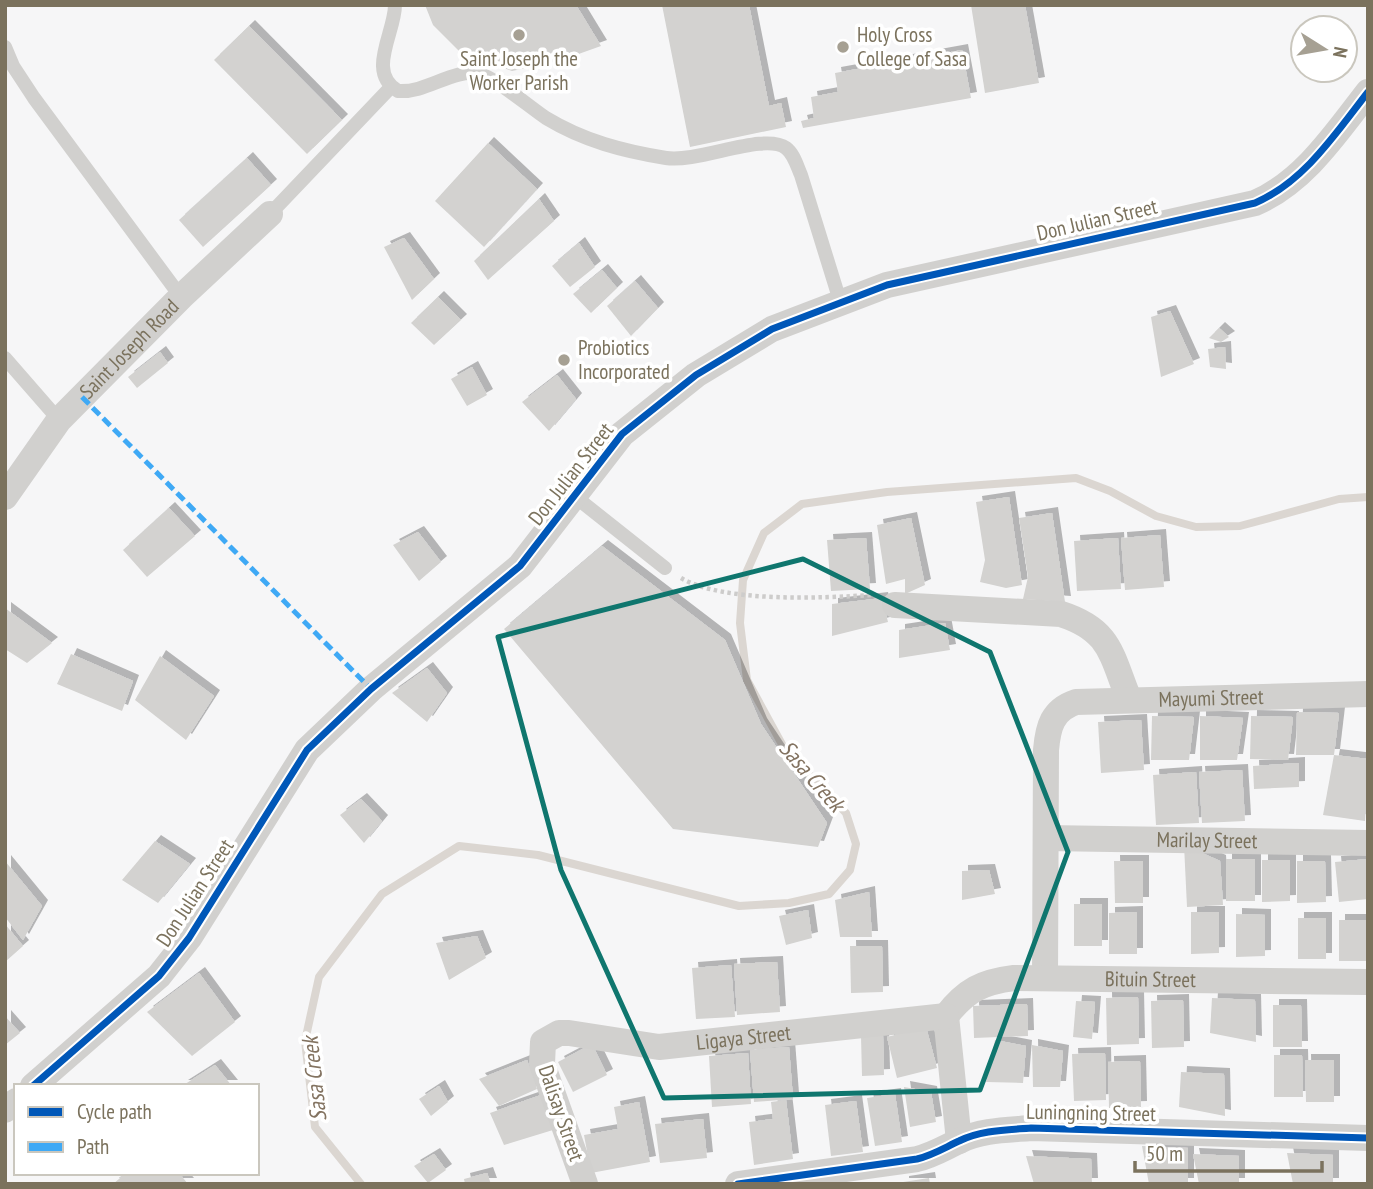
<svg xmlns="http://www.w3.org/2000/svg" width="1373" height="1189" viewBox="0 0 1373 1189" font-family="'PT Sans Narrow',sans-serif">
<defs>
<filter id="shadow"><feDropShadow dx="6" dy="-6" stdDeviation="0" flood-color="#0004"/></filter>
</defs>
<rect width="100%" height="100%" fill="#f6f6f7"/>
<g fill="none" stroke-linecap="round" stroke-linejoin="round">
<polyline stroke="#dbd6d1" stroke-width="8" points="361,1184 315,1127 305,1041 319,977 382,894 459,846 538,855 739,906 789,903 829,894 850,870 856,844 846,813 784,748 747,680 740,623 743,580 764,533 802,504 887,492 1076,478 1110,491 1156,516 1196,527 1240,526 1339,499 1368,497"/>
</g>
<g fill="#d3d2d0" filter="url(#shadow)">
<polygon points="425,5 576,5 601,46 559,61 512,71 462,54 433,25"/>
<polygon points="662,5 749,5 769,106 781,103 786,127 690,147"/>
<polygon points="971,5 1025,5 1039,83 985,93"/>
<polygon points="249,26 342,120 307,154 214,60"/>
<polygon points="962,50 971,98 803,128 801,121 814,118 811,97 838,92 835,73"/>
<polygon points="488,143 537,189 484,247 435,201"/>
<polygon points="247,158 271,185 203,247 179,220"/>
<polygon points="539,199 554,221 488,280 474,261"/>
<polygon points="404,238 434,279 412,300 384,247"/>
<polygon points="579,243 595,267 570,287 552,266"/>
<polygon points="602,270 617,288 591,313 573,294"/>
<polygon points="635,281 658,308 631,336 607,306"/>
<polygon points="438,297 461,320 434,345 411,323"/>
<polygon points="1170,311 1194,364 1161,377 1151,317"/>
<polygon points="1219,328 1229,337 1221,342 1209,338"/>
<polygon points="1225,347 1226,369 1210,367 1208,349"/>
<polygon points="160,352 168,363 137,388 128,377"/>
<polygon points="472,367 487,395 467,406 451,379"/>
<polygon points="557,375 576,399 549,431 522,402"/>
<polygon points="1009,497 1022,585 1006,588 980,582 985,560 976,502"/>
<polygon points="169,508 195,536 147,577 123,550"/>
<polygon points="1052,513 1065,602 1023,599 1028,577 1019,518"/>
<polygon points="911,518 925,585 905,594 905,579 886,584 877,525"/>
<polygon points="418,532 441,562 419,581 393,545"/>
<polygon points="1160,535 1164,587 1125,590 1121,538"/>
<polygon points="866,538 870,589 831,591 827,540"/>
<polygon points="1118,538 1121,589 1077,591 1074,541"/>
<polygon points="602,546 725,640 761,724 827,823 818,847 673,829 504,629"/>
<polygon points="882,598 888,622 832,636 832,604"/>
<polygon points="5,608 52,643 27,663 5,649"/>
<polygon points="945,623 950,650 899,658 899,630"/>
<polygon points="71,654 133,681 122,711 57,684"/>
<polygon points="160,656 214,696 186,740 135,700"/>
<polygon points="427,668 447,693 427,722 392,693"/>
<polygon points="1297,712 1339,713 1334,755 1296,755"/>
<polygon points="1152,716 1194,717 1189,760 1151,760"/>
<polygon points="1200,716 1243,718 1237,760 1200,760"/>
<polygon points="1251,716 1293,717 1288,760 1250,759"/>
<polygon points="1141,720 1144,770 1101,773 1098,722"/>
<polygon points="1334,755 1368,759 1365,821 1323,815"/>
<polygon points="1299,763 1299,787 1254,789 1253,766"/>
<polygon points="1242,770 1245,821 1202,823 1199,772"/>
<polygon points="1196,772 1199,823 1156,825 1153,775"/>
<polygon points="361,799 382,821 364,843 340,815"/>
<polygon points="155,841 190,864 158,903 122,880"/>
<polygon points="1184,845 1220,861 1223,905 1187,907"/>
<rect x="1226" y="859" width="29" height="42"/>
<polygon points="1368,859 1368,899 1339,902 1335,862"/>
<polygon points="1262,860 1290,860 1290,901 1262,902"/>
<polygon points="5,861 42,906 23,940 5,917"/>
<polygon points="1114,861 1143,861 1143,903 1115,903"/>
<polygon points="1297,861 1325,861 1326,902 1297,903"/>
<polygon points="989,870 995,894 962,900 962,871"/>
<polygon points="869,892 872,937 840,937 835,900"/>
<rect x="1074" y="904" width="28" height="42"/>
<polygon points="808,910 812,938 786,945 779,916"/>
<polygon points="1137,912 1137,954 1109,954 1109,913"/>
<polygon points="1191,912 1219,912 1219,953 1191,954"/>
<polygon points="1236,914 1265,915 1265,956 1236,957"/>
<rect x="1298" y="918" width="28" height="41"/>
<rect x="1339" y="920" width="28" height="41"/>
<polygon points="5,924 23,946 5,962"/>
<polygon points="477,936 486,958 449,980 436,943"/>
<polygon points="850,946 882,946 883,992 851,993"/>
<polygon points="777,962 780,1012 737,1015 734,964"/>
<polygon points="731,965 735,1017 696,1019 692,968"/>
<polygon points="199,973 235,1022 192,1056 147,1012"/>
<polygon points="1138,997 1139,1044 1107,1045 1106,998"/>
<polygon points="1212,998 1255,1000 1256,1042 1210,1033"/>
<polygon points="1183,1000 1184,1047 1152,1048 1151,1001"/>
<polygon points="1076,1001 1095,1002 1092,1039 1073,1037"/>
<polygon points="1027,1004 1028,1036 974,1038 973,1006"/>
<polygon points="1273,1005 1301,1005 1302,1047 1273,1047"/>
<polygon points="5,1016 20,1033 5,1045"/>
<polygon points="926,1027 937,1068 897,1078 887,1037"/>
<polygon points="883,1035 884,1075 862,1076 861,1036"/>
<polygon points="995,1040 1026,1046 1023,1083 986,1082"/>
<polygon points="592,1044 607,1075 573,1092 558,1062"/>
<polygon points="1032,1045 1063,1051 1060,1087 1033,1087"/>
<polygon points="789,1047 793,1099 754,1102 750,1050"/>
<polygon points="748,1053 751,1104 712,1107 709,1056"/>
<polygon points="1105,1053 1106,1100 1074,1101 1072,1054"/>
<polygon points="1274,1055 1302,1055 1303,1097 1274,1097"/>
<polygon points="527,1060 537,1089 499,1106 479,1079"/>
<polygon points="1305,1060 1334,1060 1334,1102 1306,1102"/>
<polygon points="1140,1061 1141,1107 1109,1108 1108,1062"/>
<polygon points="215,1065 232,1086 182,1086"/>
<polygon points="1181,1072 1224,1074 1225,1116 1179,1107"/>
<polygon points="439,1086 448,1102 431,1116 419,1099"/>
<polygon points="904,1087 931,1092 936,1122 910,1127"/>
<polygon points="895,1094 902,1142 875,1146 867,1098"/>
<polygon points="541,1095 553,1130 504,1145 490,1113"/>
<polygon points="786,1100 793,1159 754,1165 749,1122 773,1119 771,1102"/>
<polygon points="856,1101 863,1152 831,1156 825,1105"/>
<polygon points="639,1102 650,1162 591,1173 584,1135 618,1129 614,1107"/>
<polygon points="703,1119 707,1158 660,1163 655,1124"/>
<polygon points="1142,1146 1188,1148 1188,1184 1149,1184"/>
<polygon points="1287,1153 1333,1155 1333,1184 1293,1184"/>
<polygon points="434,1154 446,1170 428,1183 414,1166"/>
<polygon points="1193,1154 1239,1156 1239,1184 1199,1184"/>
<polygon points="1026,1156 1091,1159 1092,1184 1034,1184"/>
<polygon points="126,1173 179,1173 188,1184 113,1184"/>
<polygon points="487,1173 491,1184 465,1184 464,1179"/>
<polygon points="929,1178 930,1184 903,1184 903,1182"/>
</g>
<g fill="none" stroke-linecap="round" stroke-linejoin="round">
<path stroke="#cdcccb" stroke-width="4.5" stroke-dasharray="3.5 3.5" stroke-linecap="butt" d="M681 578C724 603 822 598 872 595"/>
<g stroke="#d1d0ce" stroke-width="14">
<path d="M395 5C395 33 366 72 398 91 428 93 452 68 480 74 494 77 531 108 546 118 584 141 623 151 666 158 699 163 764 132 786 148 794 154 797 166 801 175L840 301"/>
<polyline points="5,47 13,66 34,98 181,297"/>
<polyline points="270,214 391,87"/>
<polyline points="5,358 59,420"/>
<polyline points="573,495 665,568"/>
</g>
<g stroke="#d1d0ce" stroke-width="26">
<path id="s1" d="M5 497 59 420 181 297 270 214"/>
<path d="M895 605 1061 614C1111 630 1111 655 1129 699"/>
<path id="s2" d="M1046 838 1368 843"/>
<path id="s3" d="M1045 978 1046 750C1048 727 1052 710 1076 702L1368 694"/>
<path id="s4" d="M946 1016C966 990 982 982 1014 978L1368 982"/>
<polyline points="946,1016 959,1141"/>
<path d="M33 1086 159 976 189 938 307 750 371 689 520 566 622 434 696 375 772 329 887 285 1255 203C1304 182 1336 133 1368 92"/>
<polyline points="5,1110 16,1101"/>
<path id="s5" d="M585 1184 542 1064 543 1042 559 1033H569L659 1047 946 1016"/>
<path d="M738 1184 917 1159C933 1155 944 1148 959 1141 981 1130 1007 1130 1031 1128L1368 1138"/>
</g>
<polyline stroke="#3fa9f5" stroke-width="5" stroke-dasharray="10 5" stroke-linecap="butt" points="82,397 371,689"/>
<defs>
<g id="cycleway">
<path d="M33 1086 159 976 189 938 307 750 371 689 520 566 622 434 696 375 772 329 887 285 1255 203C1304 182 1336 133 1368 92"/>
<path d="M738 1184 917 1159C933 1155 944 1148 959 1141 981 1130 1007 1130 1031 1128L1368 1138"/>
</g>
</defs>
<use href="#cycleway" stroke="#fff" stroke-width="11"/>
<use href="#cycleway" stroke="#0057b8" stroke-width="7"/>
</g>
<path fill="none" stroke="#0f766e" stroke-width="5" stroke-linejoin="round" d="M803 559 990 652 1068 852 980 1090 664 1098 561 870 498 637Z"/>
<g fill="#a6a093" stroke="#fff" stroke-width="2.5">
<circle cx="519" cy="35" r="7"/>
<circle cx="843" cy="47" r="7"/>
<circle cx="564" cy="360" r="7"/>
</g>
<g text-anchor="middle" stroke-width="7" stroke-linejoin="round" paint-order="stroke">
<g font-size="21" fill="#7b725d" stroke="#fff" text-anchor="start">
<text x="857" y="42">Holy Cross<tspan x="857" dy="24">College of Sasa</tspan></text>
<text x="519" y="66" text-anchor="middle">Saint Joseph the<tspan x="519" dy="24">Worker Parish</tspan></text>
<text x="578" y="355">Probiotics<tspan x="578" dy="24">Incorporated</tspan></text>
</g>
<g font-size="21" fill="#7b725d" stroke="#fff">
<text transform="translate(1097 220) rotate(-13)" y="7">Don Julian Street</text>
<text dy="7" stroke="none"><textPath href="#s1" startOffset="194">Saint Joseph Road</textPath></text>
<text transform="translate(571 474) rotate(-52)" y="7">Don Julian Street</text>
<text dy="7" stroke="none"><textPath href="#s3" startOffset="424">Mayumi Street</textPath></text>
<text dy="7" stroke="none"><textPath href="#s2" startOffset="161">Marilay Street</textPath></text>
<text transform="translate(195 893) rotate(-57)" y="7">Don Julian Street</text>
<text dy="7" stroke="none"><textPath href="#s4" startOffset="217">Bituin Street</textPath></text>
<text dy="7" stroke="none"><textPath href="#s5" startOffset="354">Ligaya Street</textPath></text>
<text transform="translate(561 1113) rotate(71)" y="7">Dalisay Street</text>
<text transform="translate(1091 1113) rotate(1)" y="7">Luningning Street</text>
</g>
<g font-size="23" font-style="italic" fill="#837361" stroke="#fff">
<text transform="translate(812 776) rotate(49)" y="8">Sasa Creek</text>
<text transform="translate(314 1079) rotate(-96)" y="8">Sasa Creek</text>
</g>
</g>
<rect width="1373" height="1189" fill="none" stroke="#7b725d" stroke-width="14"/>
<rect x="14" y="1084" width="245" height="91" fill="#ffffff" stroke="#cac7be" stroke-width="2"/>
<rect x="28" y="1107" width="35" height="10" fill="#0057b8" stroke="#cac7be" stroke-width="2"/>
<text x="77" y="1119" font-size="21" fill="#7b725d">Cycle path</text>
<rect x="28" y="1142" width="35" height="10" fill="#3fa9f5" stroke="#cac7be" stroke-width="2"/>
<text x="77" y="1154" font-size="21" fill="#7b725d">Path</text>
<g transform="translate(1324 49) rotate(101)"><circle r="33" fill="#ffffff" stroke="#cac7be" stroke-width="2"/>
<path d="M0-5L12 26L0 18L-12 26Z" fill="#a6a093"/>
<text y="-10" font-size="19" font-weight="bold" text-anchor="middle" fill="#7b725d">N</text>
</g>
<path d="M1135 1161v10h187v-10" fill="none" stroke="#7b725d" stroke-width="3.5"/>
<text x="1146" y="1161" font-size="21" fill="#7b725d" stroke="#ffffff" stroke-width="5" paint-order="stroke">50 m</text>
</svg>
